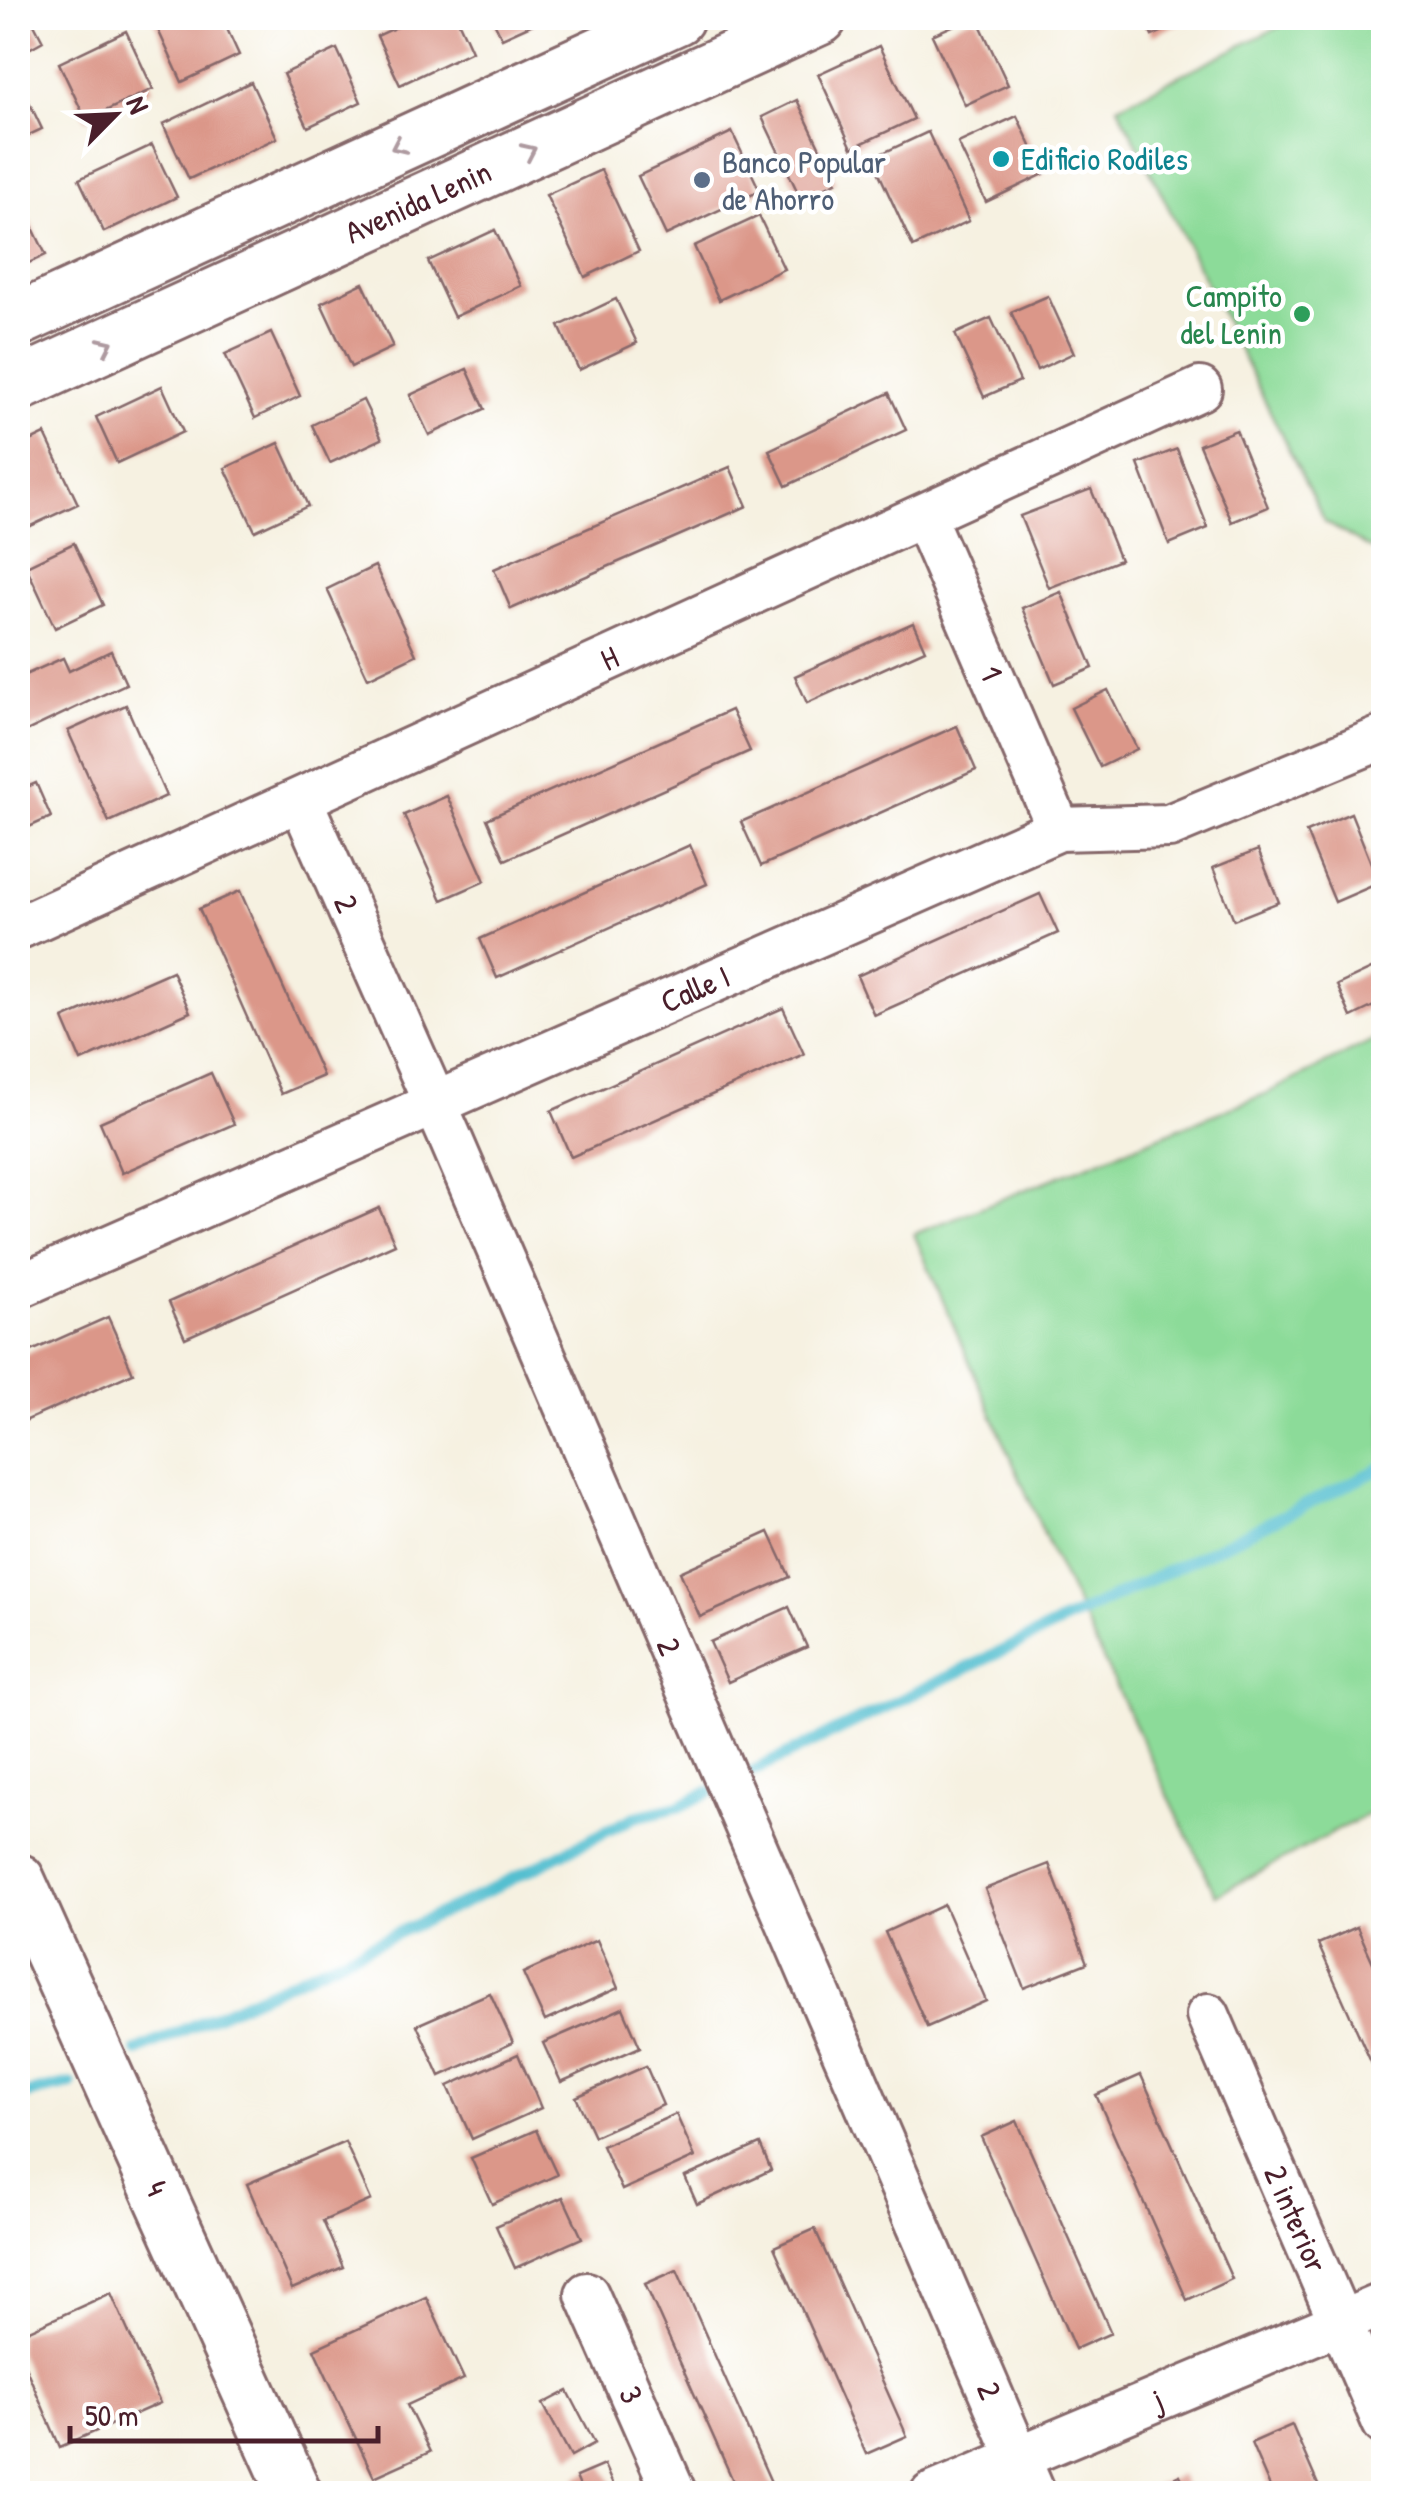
<svg xmlns="http://www.w3.org/2000/svg" width="1401" height="2511" viewBox="0 0 1401 2511" font-family="'Patrick Hand',sans-serif">
<rect width="100%" height="100%" fill="#fff"/>
<filter id="ink" filterUnits="userSpaceOnUse"><feTurbulence type="fractalNoise" baseFrequency=".01" numOctaves="2"/><feDisplacementMap in="SourceGraphic" scale="20" xChannelSelector="R" yChannelSelector="G"/><feConvolveMatrix kernelMatrix="1 2 1 2 8 2 1 2 1" color-interpolation-filters="sRGB"/></filter>
<filter id="wash" filterUnits="userSpaceOnUse"><feTurbulence type="fractalNoise" baseFrequency=".0048" numOctaves="4" result="noise"/><feDisplacementMap in="SourceGraphic" scale="40" xChannelSelector="R" yChannelSelector="G"/><feGaussianBlur stdDeviation="2.25" result="paint"/><feColorMatrix in="noise" values="0 0 0 0 0 0 0 0 0 0 0 0 0 0 0 0 0 1.4 0 .05"/><feComposite in="paint" operator="in"/></filter>
<g filter="url(#wash)">
<rect width="100%" height="100%" fill="#f6f1e1"/>
<g fill="#8cdb99" stroke="#6b7d62" stroke-width="2.5">
<polygon points="1297,18 1383,18 1383,556 1325,522 1118,106"/>
<polygon points="1383,1035 1383,1806 1216,1895 1053,1555 914,1234 1265,1094"/>
</g>
<g fill="none" stroke-linecap="round" stroke-linejoin="round">
<g stroke="#54bfd0" stroke-width="12">
<polyline points="745,1775 1384,1467"/>
<polyline points="137,2051 470,1900 635,1817 678,1807 709,1792"/>
<polyline points="18,2096 71,2084"/>
</g>
</g>
<g id="blocks">
<g fill="#db9789">
<polygon points="18,18 31,18 43,41 18,55"/>
<polygon points="161,18 222,18 239,55 182,82 154,21"/>
<polygon points="416,18 457,18 472,51 400,85 377,36"/>
<polygon points="492,18 546,18 502,38"/>
<polygon points="970,18 977,18 1008,85 965,105 932,35"/>
<polygon points="1143,18 1192,18 1152,36"/>
<polygon points="126,31 153,89 86,120 59,63"/>
<polygon points="879,46 914,119 852,148 818,74"/>
<polygon points="337,49 361,102 308,127 283,74"/>
<polygon points="251,82 277,138 189,179 163,124"/>
<polygon points="20,83 42,129 18,140 18,84"/>
<polygon points="797,100 836,182 801,199 762,117"/>
<polygon points="1017,116 1044,174 986,202 958,143"/>
<polygon points="732,132 760,191 666,235 638,176"/>
<polygon points="928,132 969,221 913,247 872,158"/>
<polygon points="152,145 177,197 104,232 79,179"/>
<polygon points="601,170 639,251 585,277 546,195"/>
<polygon points="21,203 46,255 18,268 18,205"/>
<polygon points="759,216 784,269 719,300 694,246"/>
<polygon points="495,230 521,286 454,317 428,261"/>
<polygon points="363,283 393,347 351,367 321,303"/>
<polygon points="1048,296 1074,353 1037,370 1011,312"/>
<polygon points="616,299 637,343 579,370 559,326"/>
<polygon points="991,318 1020,381 984,397 955,334"/>
<polygon points="271,333 300,396 255,418 225,354"/>
<polygon points="467,369 485,409 429,435 410,395"/>
<polygon points="162,386 183,432 117,463 96,417"/>
<polygon points="889,393 906,430 786,486 769,450"/>
<polygon points="363,400 382,439 330,463 312,425"/>
<polygon points="1236,430 1268,507 1232,522 1199,445"/>
<polygon points="45,434 78,504 20,531 18,447"/>
<polygon points="279,443 308,506 255,531 225,468"/>
<polygon points="1177,449 1208,528 1169,544 1138,464"/>
<polygon points="730,467 747,506 511,609 494,569"/>
<polygon points="1091,489 1120,560 1049,588 1020,516"/>
<polygon points="74,543 103,605 55,628 26,566"/>
<polygon points="375,566 416,655 368,678 327,589"/>
<polygon points="1061,592 1093,668 1054,684 1022,608"/>
<polygon points="913,623 925,650 807,703 795,676"/>
<polygon points="111,651 126,684 18,735 18,678 63,658 69,671"/>
<polygon points="1108,690 1137,749 1100,767 1071,708"/>
<polygon points="126,705 166,796 109,822 68,731"/>
<polygon points="731,710 750,751 505,860 487,819"/>
<polygon points="957,726 976,770 761,866 741,822"/>
<polygon points="36,783 51,817 18,832 18,791"/>
<polygon points="447,796 485,881 442,900 404,815"/>
<polygon points="1351,813 1379,883 1335,902 1306,832"/>
<polygon points="690,845 707,884 497,978 480,939"/>
<polygon points="1258,850 1279,902 1234,920 1213,868"/>
<polygon points="240,891 323,1076 281,1094 199,909"/>
<polygon points="1040,894 1058,933 874,1015 857,976"/>
<polygon points="1384,963 1384,1001 1351,1017 1337,985"/>
<polygon points="172,971 190,1012 81,1061 63,1019"/>
<polygon points="783,1008 804,1054 571,1157 551,1111"/>
<polygon points="211,1073 234,1124 122,1173 100,1122"/>
<polygon points="379,1208 395,1244 185,1338 169,1302"/>
<polygon points="108,1317 133,1373 18,1424 18,1357"/>
<polygon points="769,1532 790,1577 700,1617 680,1572"/>
<polygon points="789,1607 807,1647 728,1682 710,1642"/>
<polygon points="1049,1864 1087,1963 1024,1988 985,1889"/>
<polygon points="944,1905 986,2001 927,2027 885,1932"/>
<polygon points="1357,1927 1384,1987 1384,2091 1318,1944"/>
<polygon points="597,1940 618,1988 545,2021 523,1973"/>
<polygon points="490,1993 513,2043 440,2076 417,2025"/>
<polygon points="623,2008 640,2047 561,2082 543,2043"/>
<polygon points="518,2054 541,2108 472,2139 448,2086"/>
<polygon points="646,2066 663,2105 594,2136 576,2097"/>
<polygon points="1141,2075 1232,2279 1187,2300 1096,2095"/>
<polygon points="676,2114 695,2157 622,2190 602,2146"/>
<polygon points="1017,2121 1111,2333 1075,2349 981,2137"/>
<polygon points="536,2130 557,2175 492,2204 471,2158"/>
<polygon points="345,2142 371,2200 323,2221 343,2267 292,2289 247,2184"/>
<polygon points="760,2144 771,2170 697,2204 685,2177"/>
<polygon points="563,2197 582,2238 515,2268 496,2226"/>
<polygon points="815,2229 907,2436 866,2454 774,2247"/>
<polygon points="677,2270 774,2489 764,2494 739,2494 645,2284"/>
<polygon points="111,2293 160,2403 60,2447 18,2350 18,2335"/>
<polygon points="426,2297 464,2379 407,2405 430,2452 374,2477 314,2349"/>
<polygon points="568,2391 595,2443 571,2456 543,2404"/>
<polygon points="1292,2425 1322,2494 1273,2494 1251,2443"/>
<polygon points="604,2465 617,2494 583,2494 576,2477"/>
<polygon points="1180,2475 1189,2494 1145,2494 1144,2491"/>
</g>
</g>
</g>
<g filter="url(#ink)">
<use href="#blocks" fill-opacity="0" stroke="#86686b" stroke-width="2.5"/>
<g fill="none" stroke-linecap="round" stroke-linejoin="round">
<defs>
<g id="minor">
<path id="s1" d="M924 517 1059 829"/>
<path id="s2" d="M301 801 449 1135 1034 2494"/>
<path id="s3" d="M18 928 1200 389"/>
<path id="s4" d="M18 1287 1059 829 1169 826 1384 737"/>
<path id="s5" d="M1208 2015 1384 2423"/>
<path id="s6" d="M587 2294 675 2494"/>
<path id="s7" d="M932 2494 1384 2304"/>
</g>
<g id="tertiary">
<polyline points="18,320 677,18"/>
<path id="s8" d="M18 385 820 18"/>
<path id="s9" d="M18 1880 295 2494"/>
</g>
</defs>
<use href="#minor" stroke="#86686b" stroke-width="48"/>
<use href="#tertiary" stroke="#86686b" stroke-width="58"/>
<use href="#minor" stroke="#fff" stroke-width="42"/>
<use href="#tertiary" stroke="#fff" stroke-width="52"/>
</g>
<defs><path id="oneway-chevron" d="M-2-3.5L2.5 0L-2 3.5" fill="none" stroke-width="1.6" stroke-linecap="round" stroke-linejoin="round" transform="scale(2.5)"/></defs>
<g stroke="#ae9aa0">
<use href="#oneway-chevron" transform="translate(398 146) rotate(155)"/>
<use href="#oneway-chevron" transform="translate(529 151) rotate(-25)"/>
<use href="#oneway-chevron" transform="translate(106 345) rotate(-25)"/>
</g>
</g>
<circle fill="#0f9aa8" stroke="#fff" stroke-width="4" cx="1001" cy="159" r="10"/>
<circle fill="#5c6f8a" stroke="#fff" stroke-width="4" cx="702" cy="180" r="10"/>
<circle fill="#2e9e5b" stroke="#fff" stroke-width="4" cx="1302" cy="314" r="10"/>
<g text-anchor="middle" stroke-width="9" stroke-linejoin="round" paint-order="stroke">
<g font-size="32" fill="#0d838f" stroke="#fff" text-anchor="start">
<text x="1021" y="170">Edificio Rodiles</text>
</g>
<g font-size="32" fill="#4e5e75" stroke="#fff" text-anchor="start">
<text x="722" y="173">Banco Popular<tspan x="722" dy="37">de Ahorro</tspan></text>
</g>
<g font-size="32" fill="#4a1f2b" stroke="#fff">
<text dy="11" stroke="none"><textPath href="#s8" startOffset="440">Avenida Lenin</textPath></text>
<text dy="11" stroke="none"><textPath href="#s3" startOffset="650">H</textPath></text>
<text dy="11" stroke="none"><textPath href="#s1" startOffset="170">1</textPath></text>
<text dy="11" stroke="none"><textPath href="#s2" startOffset="112">2</textPath></text>
<text dy="11" stroke="none"><textPath href="#s4" startOffset="740">Calle I</textPath></text>
<text dy="11" stroke="none"><textPath href="#s2" startOffset="922">2</textPath></text>
<text dy="11" stroke="none"><textPath href="#s9" startOffset="338">4</textPath></text>
<text dy="11" stroke="none"><textPath href="#s5" startOffset="222">2 interior</textPath></text>
<text dy="11" stroke="none"><textPath href="#s2" startOffset="1732">2</textPath></text>
<text dy="11" stroke="none"><textPath href="#s6" startOffset="110">3</textPath></text>
<text dy="11" stroke="none"><textPath href="#s7" startOffset="245">j</textPath></text>
</g>
<g font-size="32" fill="#27864d" stroke="#fff" text-anchor="end">
<text x="1282" y="307">Campito<tspan x="1282" dy="37">del Lenin</tspan></text>
</g>
</g>
<rect width="1401" height="2511" fill="none" stroke="#fff" stroke-width="60"/>
<g transform="translate(115 115) rotate(66)" stroke="#ffffff" stroke-width="8" paint-order="stroke">
<path d="M0-8L18 38L0 25L-18 38Z" fill="#4a1f2b"/>
<text y="-15" font-size="28" font-weight="bold" text-anchor="middle" fill="#4a1f2b">N</text>
</g>
<path d="M70 2426v15h308v-15" fill="none" stroke="#4a1f2b" stroke-width="5"/>
<text x="85" y="2426" font-size="30" fill="#4a1f2b" stroke="#ffffff" stroke-width="8" paint-order="stroke">50 m</text>
</svg>
